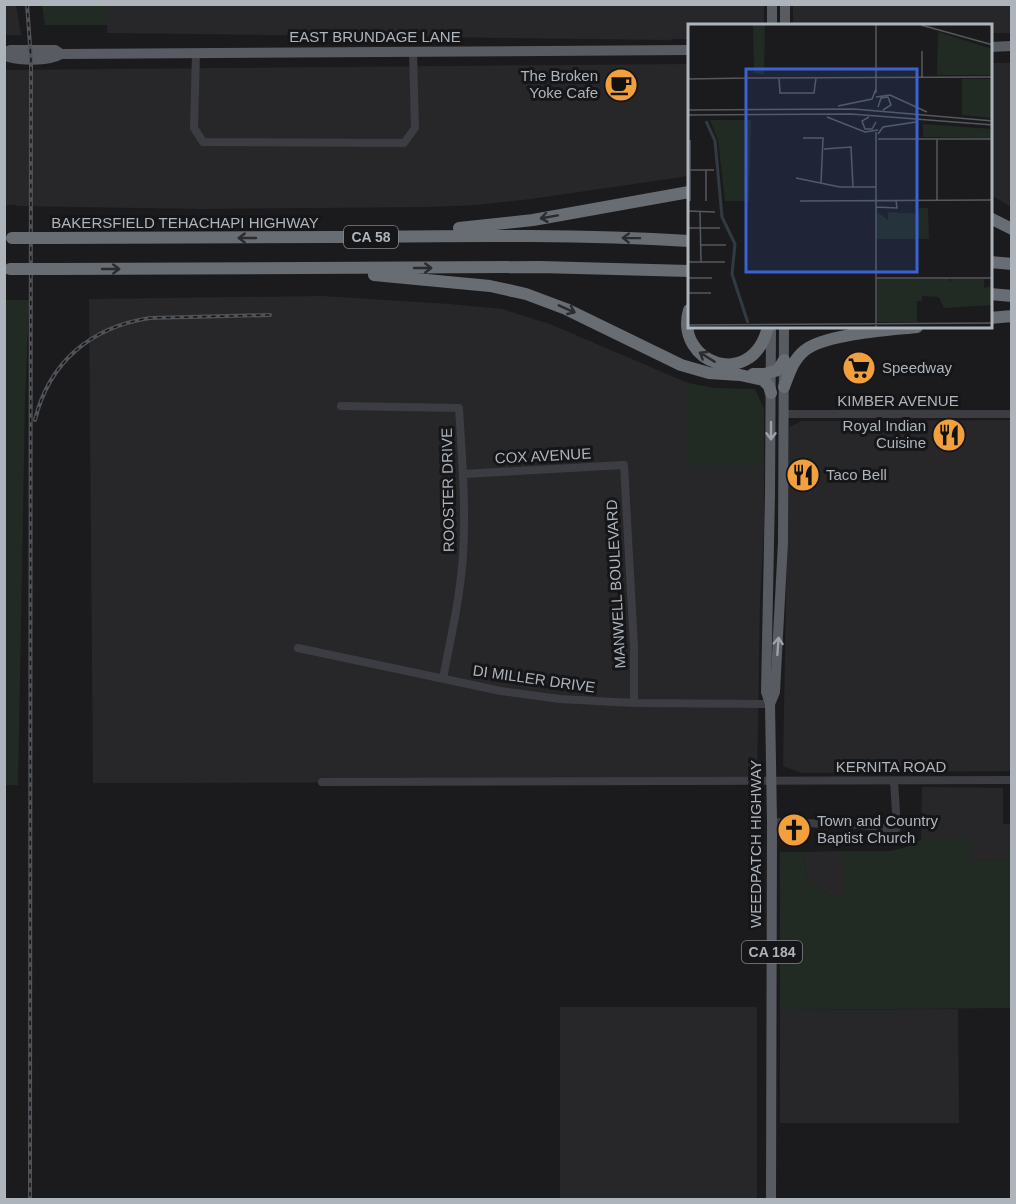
<svg xmlns="http://www.w3.org/2000/svg" width="1016" height="1204" viewBox="0 0 1016 1204" font-family="Helvetica,sans-serif">
<rect width="100%" height="100%" fill="#1b1b1d"/>
<g fill="#27272a">
<polygon points="108,4 764,4 764,25 689,26 689,39 671,39 671,40 107,33"/>
<polygon points="4,5 16,5 21,35 5,35"/>
<polygon points="793,5 1011,5 1011,33 991,33 990,26 793,25"/>
<polygon points="991,63 1011,63 1011,207 991,195"/>
<polygon points="689,64 689,176 531,199 477,205 430,207 201,209 17,206 16,205 5,205 4,70"/>
<polygon points="322,296 449,304 502,309 550,324 688,383 688,465 764,465 764,530 760,600 757,782 93,783 89,299"/>
<polygon points="1011,420 1011,771 801,773 783,766 789,427 802,421"/>
<polygon points="922,787 1003,788 1003,824 1011,824 1011,860 972,859 972,840 921,840"/>
<polygon points="844,851 845,897 834,897 807,881 804,852"/>
<rect x="560" y="1007" width="197" height="192"/>
<polygon points="958,1009 959,1123 780,1123 780,1010"/>
</g>
<g fill="#222b23">
<polygon points="42,5 108,5 108,25 45,25"/>
<polygon points="5,300 29,300 25,403 18,785 4,785"/>
<polygon points="688,383 714,388 755,389 764,409 764,465 688,465"/>
<polygon points="921,840 972,840 972,859 1011,860 1011,1008 780,1010 780,852 804,852 807,881 834,897 844,897 844,851 890,851 903,848"/>
</g>
<g fill="none" stroke-linecap="round" stroke-linejoin="round">
<g stroke="#3c3d42" stroke-width="8">
<polyline points="196,53 194,128 203,142 404,143 415,128 413,52"/>
<path d="M341 406 459 408C462 457 466 506 463 556 460 597 451 638 443 678"/>
<polyline points="784,414 1012,414"/>
<polyline points="463,474 624,465 634,647 634,703"/>
<polyline points="298,648 501,691 560,699 634,703 770,704"/>
<polyline points="322,782 1012,780"/>
<polyline points="772,822 862,825 888,829 897,828 894,781"/>
</g>
<g stroke="#585b61" stroke-width="10">
<polyline points="772,26 772,4"/>
<polyline points="785,26 785,4"/>
<polyline points="990,47 1012,46"/>
<polyline points="4,53 10,50 55,50 61,54 689,50"/>
<path d="M4 55C16 62 50 61 61 54"/>
<polyline points="771,327 770,494 766,692 770,704 772,822 771,1200"/>
<polyline points="770,704 775,692 783,542 784,327"/>
</g>
<g stroke="#686c73" stroke-width="12">
<polyline points="990,218 1012,229"/>
<polyline points="459,228 533,220 689,192"/>
<path d="M53 238C147 238 241 238 334 237 453 236 571 234 689 241"/>
<polyline points="990,262 1012,264"/>
<polyline points="52,269 540,267 689,271"/>
<polyline points="374,275 490,286 526,294 566,309 681,365 709,373 740,375 763,380 769,386 771,393"/>
<polyline points="990,294 1012,296"/>
<path d="M689 310C674 363 752 392 768 327"/>
<polyline points="990,318 1012,316"/>
<polyline points="753,374 765,374 778,370 784,360"/>
<path d="M784 387C789 374 793 360 804 351 823 334 890 330 917 327"/>
</g>
<defs>
<g id="rail">
<polyline points="27,4 31,59 30,1200"/>
<path d="M35 420C49 362 91 327 150 318L270 315"/>
</g>
</defs>
<use href="#rail" stroke="#4f5257" stroke-width="4"/>
<use href="#rail" stroke="#161618" stroke-width="1.5" stroke-dasharray="4.5" stroke-linecap="butt"/>
<g stroke="#686c73" stroke-width="12">
<polyline points="12,238 53,238"/>
<polyline points="10,269 52,269"/>
</g>
</g>
<defs><path id="oneway-shaft" d="M-6 0H5M1.5-3L5.5 0L1.5 3" fill="none" stroke-width="1.6" stroke-linecap="round" stroke-linejoin="round" transform="scale(1.5)"/></defs>
<g stroke="#2a2c2f">
<use href="#oneway-shaft" transform="translate(549 217) rotate(170)"/>
<use href="#oneway-shaft" transform="translate(247 238) rotate(180)"/>
<use href="#oneway-shaft" transform="translate(631 238) rotate(-179)"/>
<use href="#oneway-shaft" transform="translate(423 268)"/>
<use href="#oneway-shaft" transform="translate(111 269)"/>
<use href="#oneway-shaft" transform="translate(567 309) rotate(24)"/>
<use href="#oneway-shaft" transform="translate(707 357) rotate(-148)"/>
</g>
<g stroke="#9ca2aa">
<use href="#oneway-shaft" transform="translate(771 431) rotate(90)"/>
<use href="#oneway-shaft" transform="translate(778 646) rotate(-86)"/>
</g>
<defs>
<symbol id="cafe-disc" viewBox="-11 -11 22 22"><circle r="9.5" fill="#f29f3e" stroke="#161618"/><path d="M-5.5-4.5H6V0H3Q3 3.5 0 3.5H-2.5Q-5.5 3.5-5.5 0ZM3-3.2v2h1.7v-2ZM-6 4.5H4V6H-6Z" fill="#111"/></symbol>
<symbol id="supermarket-disc" viewBox="-11 -11 22 22"><circle r="9.5" fill="#f29f3e" stroke="#161618"/><path d="M-6-5.5h2.5l.6 2H6L4.5 2H-2.5L-4.4-4H-6ZM-1.5 3.2a1.3 1.3 0 1 0 .1 0ZM3 3.2a1.3 1.3 0 1 0 .1 0Z" fill="#111"/></symbol>
<symbol id="restaurant-disc" viewBox="-11 -11 22 22"><circle r="9.5" fill="#f29f3e" stroke="#161618"/><path d="M-5-6h1v4h1v-4h1v4h1v-4h1v5L-1.5 .5V6h-2V.5L-5-1ZM5-6V6H3V1.5H1.5Q1.5-4 5-6Z" fill="#111"/></symbol>
<symbol id="church-disc" viewBox="-11 -11 22 22"><circle r="9.5" fill="#f29f3e" stroke="#161618"/><path d="M-1.2-6h2.4v3.5h3.3v2.4h-3.3V6h-2.4V-.1h-3.3v-2.4h3.3Z" fill="#111"/></symbol>
</defs>
<g fill-rule="evenodd">
<use href="#cafe-disc" x="602" y="66" width="38" height="38"/>
<use href="#supermarket-disc" x="840" y="349" width="38" height="38"/>
<use href="#restaurant-disc" x="930" y="416" width="38" height="38"/>
<use href="#restaurant-disc" x="784" y="456" width="38" height="38"/>
<use href="#church-disc" x="775" y="811" width="38" height="38"/>
</g>
<g text-anchor="middle" stroke-width="6" stroke-linejoin="round" paint-order="stroke">
<g fill="#161618" stroke="#80858b" stroke-width="1.5">
<rect x="344" y="226" width="54" height="22" rx="4.5"/>
<rect x="742" y="941" width="60" height="22" rx="4.5"/>
</g>
<g font-size="14" font-weight="bold" fill="#adb4bc">
<text x="371" y="242">CA 58</text>
<text x="772" y="957">CA 184</text>
</g>
<g font-size="15" fill="#adb4bc" stroke="#161618">
<text x="375" y="42">EAST BRUNDAGE LANE</text>
<text x="185" y="228">BAKERSFIELD TEHACHAPI HIGHWAY</text>
<text x="898" y="406">KIMBER AVENUE</text>
<text transform="translate(543 456) rotate(-3)" y="5">COX AVENUE</text>
<text transform="translate(448 490) rotate(-91)" y="5">ROOSTER DRIVE</text>
<text transform="translate(616 584) rotate(-93)" y="5">MANWELL BOULEVARD</text>
<text transform="translate(534 679) rotate(8)" y="5">DI MILLER DRIVE</text>
<text x="891" y="772">KERNITA ROAD</text>
<text transform="translate(756 844) rotate(-90)" y="5">WEEDPATCH HIGHWAY</text>
</g>
<g font-size="15" fill="#adb4bc" stroke="#161618" text-anchor="start">
<text x="598" y="81" text-anchor="end">The Broken<tspan x="598" dy="17">Yoke Cafe</tspan></text>
<text x="882" y="373">Speedway</text>
<text x="926" y="431" text-anchor="end">Royal Indian<tspan x="926" dy="17">Cuisine</tspan></text>
<text x="826" y="480">Taco Bell</text>
<text x="817" y="826">Town and Country<tspan x="817" dy="17">Baptist Church</tspan></text>
</g>
</g>
<g transform="translate(688 24)">
<rect width="304" height="304" fill="#1b1b1d"/>
<path d="M65 1H77L76 50 66 49ZM250 8 304 25V51H249ZM274 55H304V94L274 91ZM22 96H63L61 177H37L30 116ZM235 100 304 105V114L235 113ZM231 184H240L241 215H189V188L200 196V188L231 190ZM189 255H260L262 258 263 255H296V264L304 262V281L256 284 251 273 234 272V277H229V298H189Z" fill="#222b23"/>
<path fill="none" stroke="#303c42" stroke-width="3" d="M18 97 27 117 34 193 47 220 44 250 60 299"/>
<path fill="none" stroke="#55585d" stroke-width="1.5" d="M233 1 305 21M234 27V53M59 54 305 53M91 54 92 69H126L128 54M0 55 61 54M188 69V1M188 73 202 71 239 88M150 82 184 75 188 65M190 83 193 74 200 73 203 81 195 86M0 86 166 85 305 97M0 91 163 90 305 101M139 93 177 108 190 106M181 93 174 97 177 105H184L188 98M190 110 195 103 228 98M115 114H135L133 159M190 115H305M2 116V177M136 125 163 123 165 163M1 146H26M18 146V177M108 154 152 163H188M249 176V115M112 177 305 176M188 183 209 184 208 176M0 187 27 188M12 188 13 238M0 204H32M12 221H38M0 238H37M0 254H24M188 254H305M0 269H23M0 301 305 299M188 304V108"/>
<path fill="#3a62d2" fill-opacity="0.15" stroke="#3a62d2" stroke-width="3" d="M58 45H229V248H58Z"/>
<rect width="304" height="304" fill="none" stroke="#adb4bc" stroke-width="3"/>
</g>
<rect width="1016" height="1204" fill="none" stroke="#adb4bc" stroke-width="12"/>
</svg>
